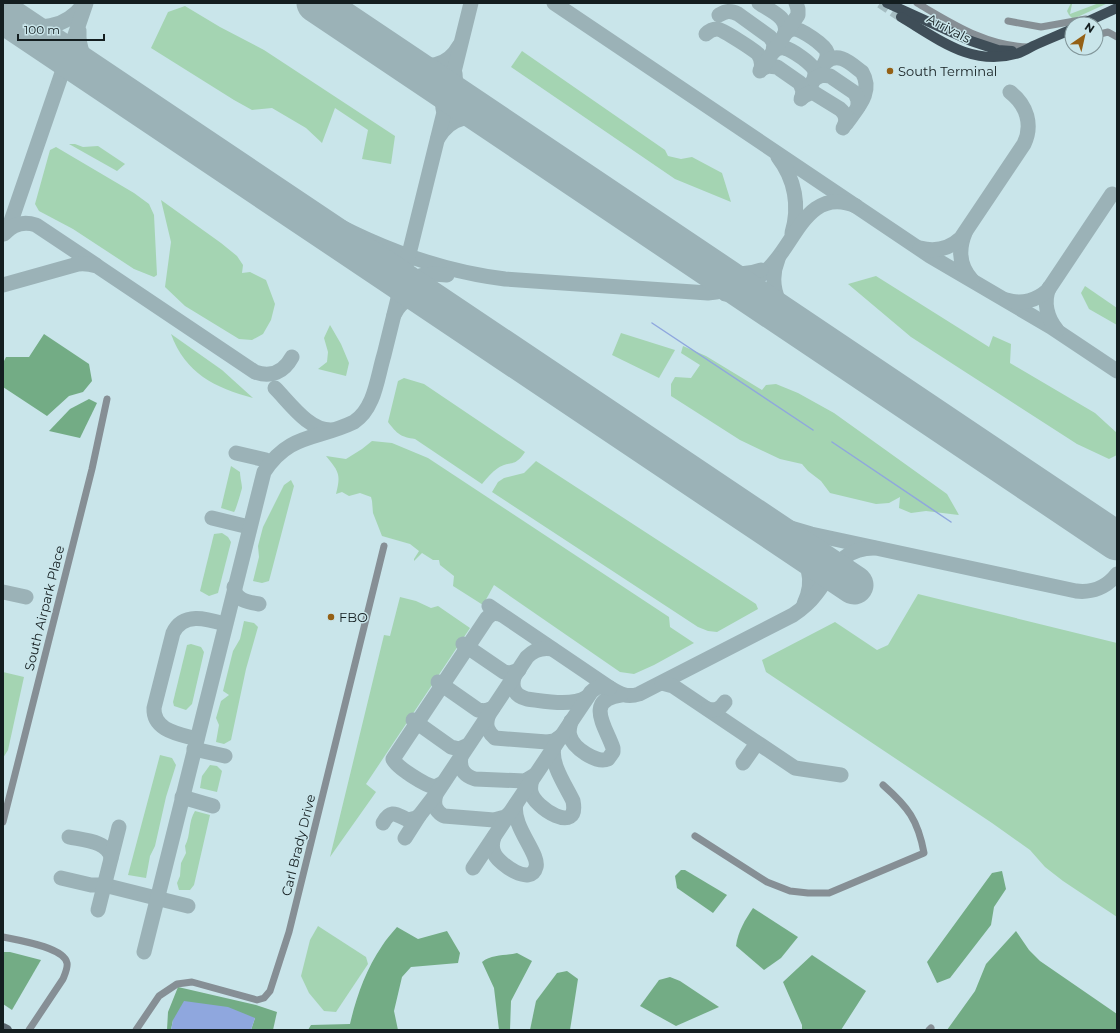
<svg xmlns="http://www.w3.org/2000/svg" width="1120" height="1033" viewBox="0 0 1120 1033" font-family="Montserrat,sans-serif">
<rect width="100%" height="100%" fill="#c9e5ea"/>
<g fill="#a4d4b2">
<polygon points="1071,3 1075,3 1072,4 1070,14 1099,3 1108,3 1073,19 1069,15 1067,11"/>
<polygon points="185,6 220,27 264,50 395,136 391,164 362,159 368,130 335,108 322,143 306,128 272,108 252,110 234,100 151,48 168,12"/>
<polygon points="522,51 665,150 668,156 681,159 692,157 722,173 731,202 675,179 511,67"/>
<polygon points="69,144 75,144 83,147 98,146 125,164 117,171"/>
<polygon points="56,147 134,193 149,204 154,215 157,275 154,277 134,269 73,229 39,211 35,204 50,150"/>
<polygon points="161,200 221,243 237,256 243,265 242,273 250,272 266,280 275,304 271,320 263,334 252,340 239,339 185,306 165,287 171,242"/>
<polygon points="876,276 989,347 993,336 1011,344 1010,363 1095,413 1117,433 1117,455 1109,459 1077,444 911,337 848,284"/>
<polygon points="1085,286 1117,308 1117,325 1089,309 1081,293"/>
<polygon points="330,325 341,344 349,363 346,376 318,369 327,362 328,352 324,338"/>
<polygon points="621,333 675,350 659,378 612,355"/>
<path d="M171 334 222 370 253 398C215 388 185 373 171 334Z"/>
<polygon points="683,346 706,356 762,390 766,385 776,384 798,393 834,413 947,494 959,515 926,511 911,513 899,508 900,497 889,503 876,504 830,493 821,481 808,471 802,464 780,459 740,440 671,396 671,384 675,377 691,378 700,365 681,353"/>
<path d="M404 378 424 384 525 452C514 468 512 460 498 468 492 472 487 478 482 484L415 439C401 437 397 434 388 422L398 381Z"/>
<path d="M372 441 392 443 428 458 669 617 670 627 694 643 654 665 634 674 620 672 494 585 483 605 453 586 454 576 440 565 439 560H433L422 553 414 561V559L419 551 410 544 382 536 373 513 372 501 371 497 360 493 349 496 342 492 336 494C341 474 339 472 326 456L346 459 362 449Z"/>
<polygon points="536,461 756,604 758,609 717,632 708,631 698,627 492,492 498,482 504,478 524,473"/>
<path d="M231 466 240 472C240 477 242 484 242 488 241 492 236 510 234 512L221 508Z"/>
<polygon points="291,480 294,486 269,581 262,583 253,581 259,557 258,546 263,527 284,485"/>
<polygon points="222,533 228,537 231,542 218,593 209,596 200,591 214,534"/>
<polygon points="918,594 1117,643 1117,917 1063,881 1045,867 1030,850 992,823 766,672 762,660 835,622 877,650 888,645"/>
<polygon points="400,597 416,601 431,608 438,606 470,628 366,784 376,792 330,857 384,635 390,636"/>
<polygon points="244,621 254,623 258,627 246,669 231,740 224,744 216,742 219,725 216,718 221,701 229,695 223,691 233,651 240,639"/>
<polygon points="191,644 201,647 204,652 192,704 186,710 174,706 173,702 187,645"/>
<polygon points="3,672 24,677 8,750 3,758"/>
<polygon points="160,755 172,758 176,765 166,797 155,846 150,856 146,878 128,875"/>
<polygon points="210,765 217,766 222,771 217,792 200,788 202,776"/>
<path d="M195 811 210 815 194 885 190 890H179L177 883 180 876 181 863 186 853 185 846C191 835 188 822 195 811Z"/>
<polygon points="318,926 366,957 368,964 336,1012 324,1011 309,993 301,976 310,940"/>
</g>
<g fill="#73ac85">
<polygon points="44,334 89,364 92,381 83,392 69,396 47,416 3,387 3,363 6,357 29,357"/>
<polygon points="89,399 97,403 80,438 49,431 70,409"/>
<polygon points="681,870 685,870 727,895 713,913 677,888 675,876"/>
<polygon points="1002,871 1006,889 994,907 991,925 950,978 937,983 927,962 992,873"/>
<path d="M753 908 798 937 781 958 764 970 736 946C738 931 745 920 753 908Z"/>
<path d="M397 927 418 939 447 931 460 953 458 963 411 967 402 977 394 1011 398 1030H308L311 1025 350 1024C356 998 366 969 382 946 386 939 392 933 397 927Z"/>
<polygon points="1016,931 1029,950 1040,961 1117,1014 1117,1030 947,1030 975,991 986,964"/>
<polygon points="3,952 10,952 41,960 12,1010 3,1004"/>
<path d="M517 953 532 961 511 1001 510 1030H499L494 988 482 962C492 954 506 956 517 953Z"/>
<polygon points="812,955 866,991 841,1030 802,1030 802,1025 783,982"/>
<polygon points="567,971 578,979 570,1030 530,1030 536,1001 557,973"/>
<polygon points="670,977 680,981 719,1007 676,1026 640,1006 659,980"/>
<polygon points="178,987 256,1005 277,1012 273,1030 251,1030 255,1018 173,1020 171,1030 167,1030 168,1012"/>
</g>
<polygon fill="#8fa7de" points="184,1001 228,1007 255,1018 251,1030 171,1030 173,1020"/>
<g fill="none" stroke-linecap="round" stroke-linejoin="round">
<g stroke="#8fa7de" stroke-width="1.5">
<polyline points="652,323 813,430"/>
<polyline points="832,442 951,522"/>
</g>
<g stroke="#9bb2b7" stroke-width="15">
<polyline points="554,3 930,256 1051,327 1117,371"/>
<path d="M759 3C770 11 789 17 785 33"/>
<path d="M719 15C726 11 730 10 738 14L770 37 774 43 773 52"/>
<path d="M11 19C39 31 64 30 84 4"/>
<path d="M79 31C78 50 86 64 98 77"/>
<path d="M785 33C788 31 791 29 794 29 801 29 825 45 827 52 828 58 825 63 822 67"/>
<path d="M706 34C709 31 713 29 717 29 722 29 754 50 758 54 762 59 762 64 761 69"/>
<path d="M773 52C776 49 779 47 784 48 791 49 815 65 815 72 816 81 806 92 801 99"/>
<path d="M404 62C427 68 447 68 459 46"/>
<path d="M826 62C839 51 851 64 862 72 874 92 857 108 846 124"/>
<polyline points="761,69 768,66 777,67 800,83 803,91 802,97"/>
<polyline points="760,71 798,15 798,9 796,3"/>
<path d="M455 73C455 88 463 98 473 108"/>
<path d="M425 76C435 86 443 95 443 109"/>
<polyline points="814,79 822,75 830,76 855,93 858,100 858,107"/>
<path d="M802 97 810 93H814L840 109C846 114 848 121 843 128"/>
<path d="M438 138C452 115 471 114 495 122"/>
<path d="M778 157C795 179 800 206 792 233"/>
<path d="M231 165C321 218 399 266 505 279L708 293C730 291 751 285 767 270 795 245 807 185 856 206"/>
<polyline points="8,230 86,3"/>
<path d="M965 233C958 250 959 266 972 280"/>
<path d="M4 234C13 224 24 221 36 225L96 265"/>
<path d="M920 248C935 252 949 249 961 238L1024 144C1033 125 1027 105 1010 92"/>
<path d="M778 259C768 283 777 305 794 323"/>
<path d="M704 263C723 272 740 278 761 270"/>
<path d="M386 270C394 278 398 284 398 296"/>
<path d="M3 285 78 264C85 263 90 264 97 266L255 372C271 378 284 372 292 357"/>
<path d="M1049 288C1043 302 1047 318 1057 330"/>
<path d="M400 292C413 273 427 273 447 275"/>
<polyline points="725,294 743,295 759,300"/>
<path d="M1007 300C1022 305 1037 300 1048 290L1112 194"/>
<path d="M394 315C403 295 419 296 436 303"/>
<path d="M275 388C290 403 309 431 332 430"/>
<polyline points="236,453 266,460"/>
<path d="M743 510 777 524 811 534 1076 591C1092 593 1107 587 1117 574"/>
<polyline points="212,518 249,527"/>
<polyline points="1103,531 1117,536"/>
<path d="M790 541C808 560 816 579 804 604"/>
<path d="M234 587C235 600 247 602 259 604"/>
<polyline points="3,592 26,597"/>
<path d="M489 606 610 688C620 694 627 698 639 694L793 615C802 609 810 602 816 594 834 571 841 548 874 548"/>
<polyline points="463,644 504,672 510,673 519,670"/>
<path d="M514 677C511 688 515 696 527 699 544 701 572 707 587 697"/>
<polyline points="438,682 478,710 485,711 493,708"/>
<polyline points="662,683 673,686 795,768 841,775"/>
<path d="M708 709C716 711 720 709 725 702"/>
<path d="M488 717C485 726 488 732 495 738L547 742 554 741 561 736"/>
<polyline points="413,720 451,747 459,749 468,745"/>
<path d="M571 721C570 726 568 731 570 736 573 748 597 764 608 759L613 752V748C606 727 584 700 621 695"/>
<path d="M197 739C180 734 153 731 154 708L173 633C183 611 208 619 225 624"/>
<polyline points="194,749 225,756"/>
<path d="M461 756C459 768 463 775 475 779L525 781 535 775"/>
<polyline points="743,763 757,743"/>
<path d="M532 779C531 783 530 788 531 792 534 808 580 836 573 801 566 786 550 764 554 747"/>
<path d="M443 783 435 787C426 786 396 767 393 759L487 618 493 613 500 614"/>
<path d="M436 794C433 804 435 811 444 816L494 820 505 817 510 813"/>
<polyline points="182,797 213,806"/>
<path d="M383 823C391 808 397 815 408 820L416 818 419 816"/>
<path d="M69 837C83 840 109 841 111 858"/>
<path d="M494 837C492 843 491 849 495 855 500 864 531 887 536 867 540 854 511 826 516 804"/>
<path d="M405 838 419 816 436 794 527 657C534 650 542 647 552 649"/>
<path d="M473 868 591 692C597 686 603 685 610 688"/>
<polyline points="61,878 91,885 104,885 188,906"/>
<polyline points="98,910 119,827"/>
<path d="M144 952 264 472C289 433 317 440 354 422 375 408 377 378 384 355L471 3"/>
</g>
<g stroke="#9bb2b7" stroke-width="39">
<polyline points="316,3 1117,541"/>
<polyline points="3,14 854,585"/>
</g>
<polyline stroke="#a5bdc2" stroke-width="10" stroke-dasharray="10 5" stroke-linecap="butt" points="880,3 901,17"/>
<g stroke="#868f95" stroke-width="7">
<path d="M917 3C953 24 986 46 1029 47"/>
<polyline points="1008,21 1041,27 1086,19"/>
<polyline points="1096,35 1108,32 1117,37"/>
<polyline points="3,822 92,469 107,399"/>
<path d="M695 836 767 882 790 891 808 893H829L924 853C918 820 908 807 883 785"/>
<path d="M3 937C17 940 64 947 67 963 68 968 65 974 63 979L29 1030"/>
<polyline points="136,1030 159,996 177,984 192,982 257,1000 264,998 270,991 289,932 384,546"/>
<polyline points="929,1030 931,1028"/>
</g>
<polyline stroke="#5c6971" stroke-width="10" points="3,1028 7,1030"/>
<g stroke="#3f4e58" stroke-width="10">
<polyline points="887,3 971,41 998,50 1012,51"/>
<path d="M901 17C938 39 973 68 1019 53 1024 51 1028 49 1033 46 1046 40 1059 35 1072 29"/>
<polyline points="1082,24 1117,8"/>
</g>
</g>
<g fill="#946015" stroke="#c9e5ea" stroke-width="1.5">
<circle cx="890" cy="71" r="4"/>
<circle cx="331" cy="617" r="4"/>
</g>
<g text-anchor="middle" stroke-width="3" stroke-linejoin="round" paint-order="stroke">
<g font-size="13" fill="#141e20" stroke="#c9e5ea">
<text transform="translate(949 28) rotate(28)" y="5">Arrivals</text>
<text transform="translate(44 608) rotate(-76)" y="5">South Airpark Place</text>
<text transform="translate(298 845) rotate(-76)" y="5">Carl Brady Drive</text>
</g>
<g font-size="13" fill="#141e20" stroke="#c9e5ea" text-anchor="start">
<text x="898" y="76">South Terminal</text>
<text x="339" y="622">FBO</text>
</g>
</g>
<rect width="1120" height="1033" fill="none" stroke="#141e20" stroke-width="8"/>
<g transform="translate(1084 36) rotate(34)"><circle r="19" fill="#c9e5ea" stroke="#819599"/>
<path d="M0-3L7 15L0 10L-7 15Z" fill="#946015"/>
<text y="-6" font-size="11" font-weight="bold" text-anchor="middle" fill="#141e20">N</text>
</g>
<path d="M18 34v6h86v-6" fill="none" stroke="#141e20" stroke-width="2"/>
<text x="24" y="34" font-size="12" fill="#141e20" stroke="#c9e5ea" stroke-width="3" paint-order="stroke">100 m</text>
</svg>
